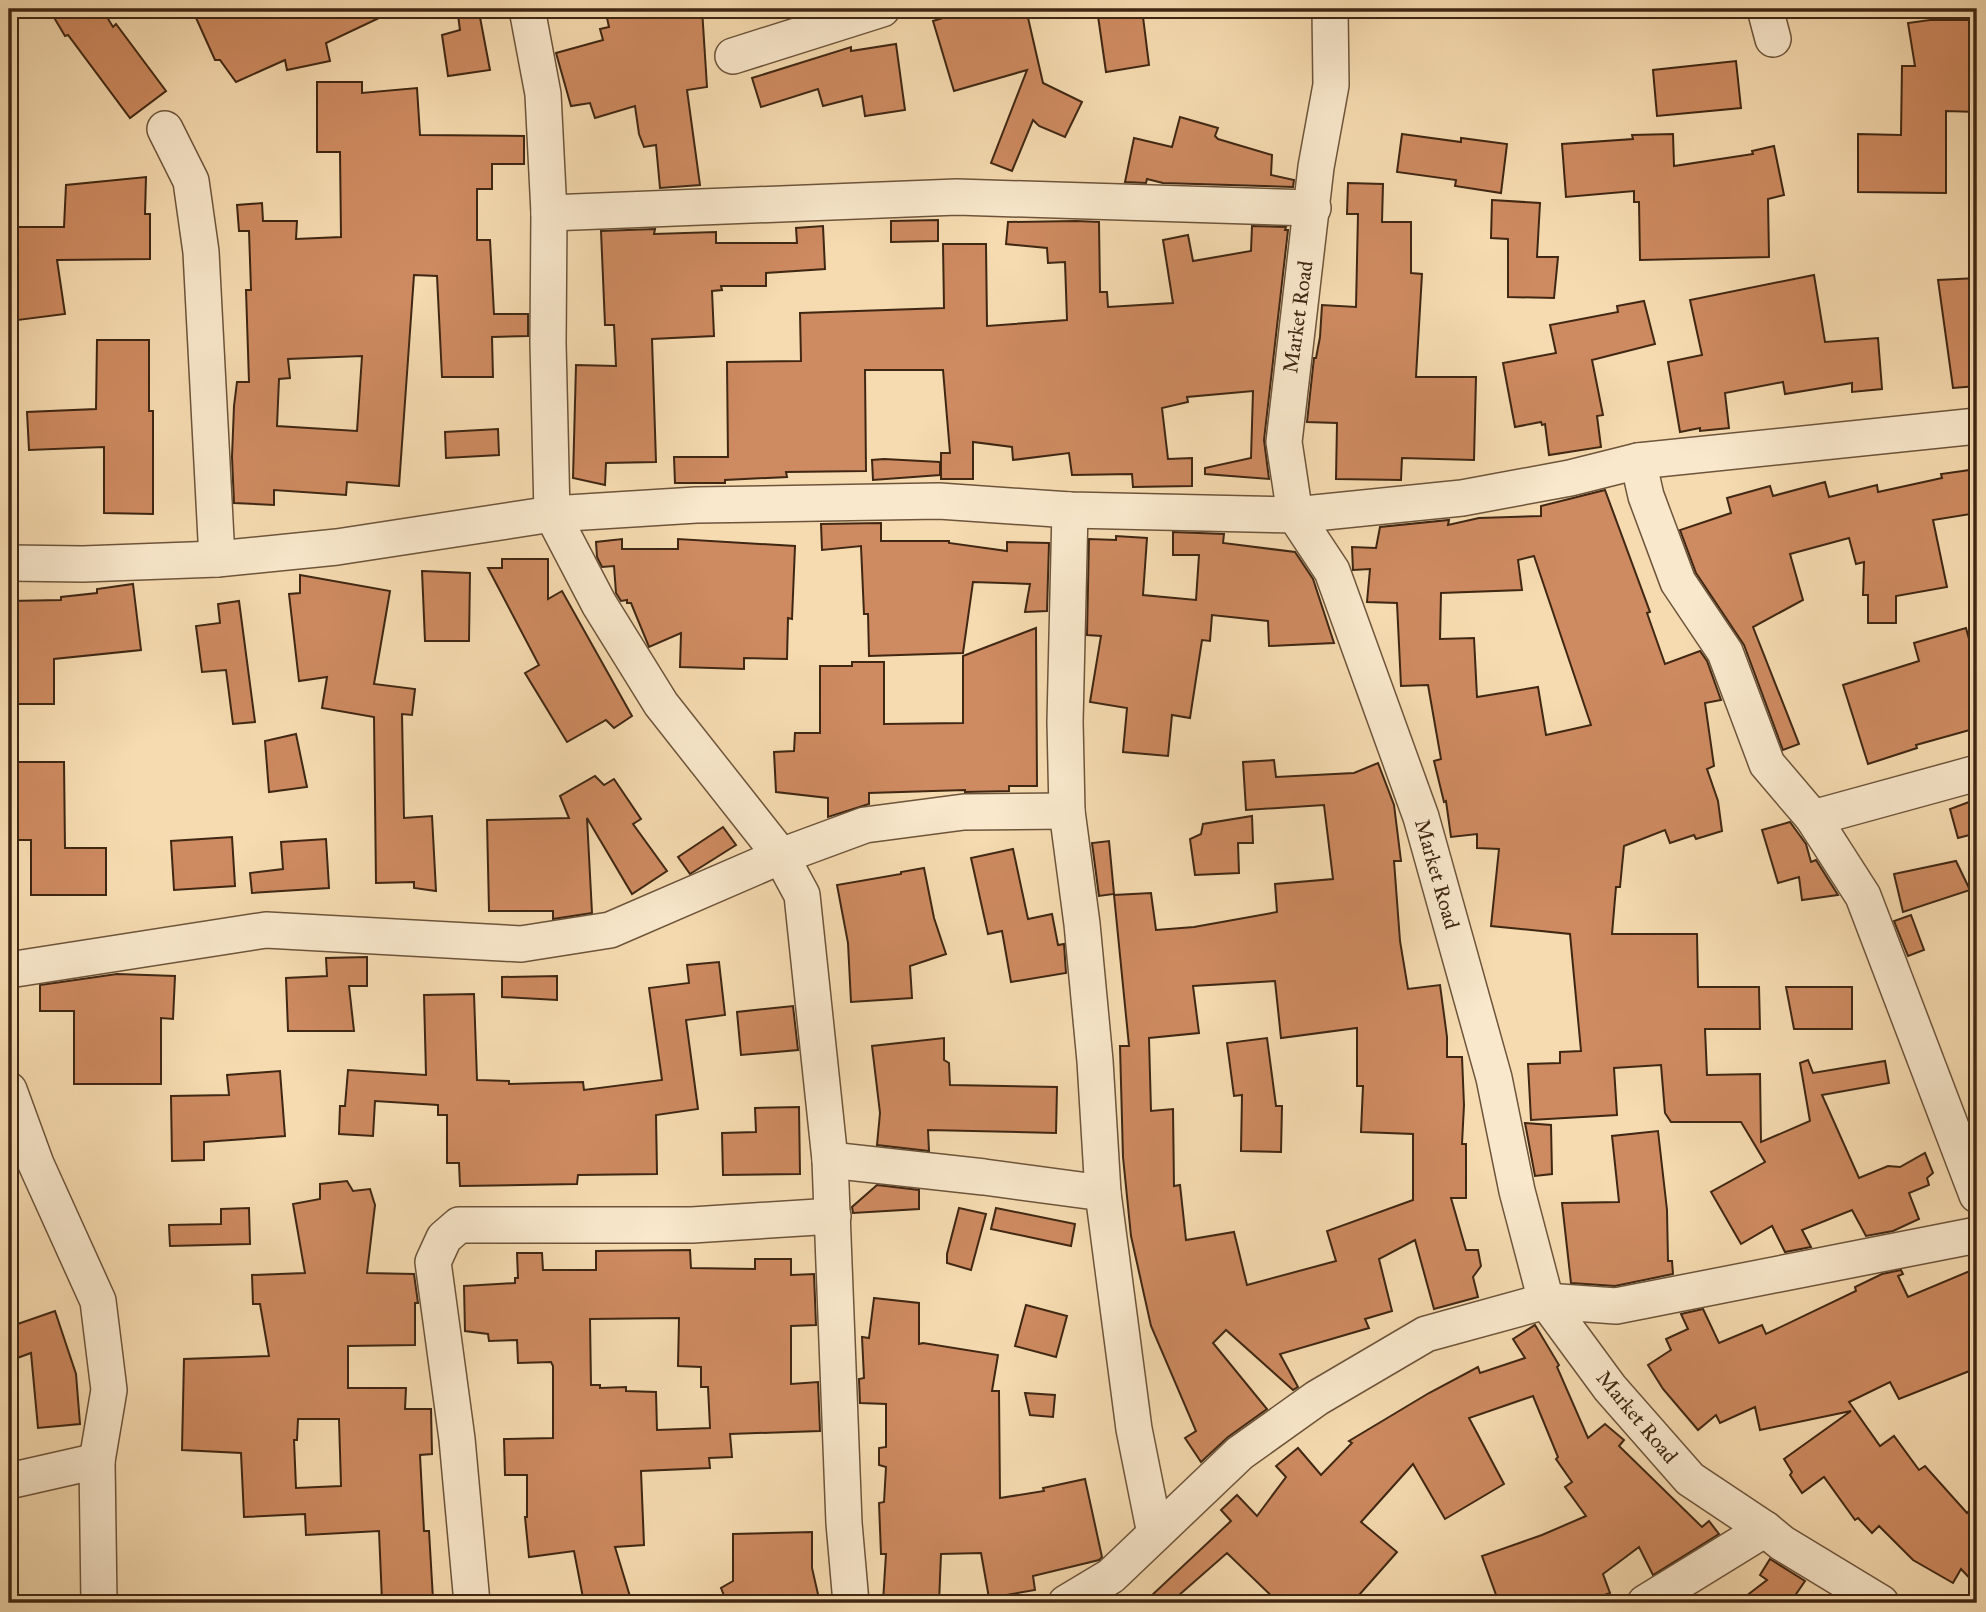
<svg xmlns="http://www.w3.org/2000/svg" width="1986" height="1612" viewBox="0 0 1986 1612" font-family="'IM FELL Great Primer',serif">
<rect width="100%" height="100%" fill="#f6dbb0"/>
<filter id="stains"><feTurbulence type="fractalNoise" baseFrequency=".00286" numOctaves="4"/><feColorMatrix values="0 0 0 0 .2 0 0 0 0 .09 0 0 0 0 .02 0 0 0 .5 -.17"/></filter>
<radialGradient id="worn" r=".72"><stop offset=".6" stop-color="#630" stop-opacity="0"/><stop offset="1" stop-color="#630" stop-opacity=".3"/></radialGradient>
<g fill="#ce8a60" stroke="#3f2713" stroke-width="2" fill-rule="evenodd">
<polygon points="49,9 102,9 113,27 116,24 166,91 130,118 68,35 65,36"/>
<polygon points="192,9 398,9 326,43 330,61 287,70 285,60 236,82 220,60 215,60"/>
<polygon points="605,9 702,9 707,87 687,90 700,185 660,188 656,145 644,147 639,134 635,106 595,118 590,103 571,106 556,53 603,40 600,29 609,27"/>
<polygon points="972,9 978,9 981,17 1016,9 1026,9 1043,83 1082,102 1065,137 1039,126 1033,120 1012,171 991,163 1027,70 954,91 933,21"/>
<polygon points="1097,9 1142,9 1149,65 1106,72"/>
<polygon points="479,12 490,70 448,76 442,35 460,30 458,15"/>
<polygon points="1930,20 1977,20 1977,112 1946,111 1946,193 1858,192 1858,134 1901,135 1902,66 1915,66 1908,23"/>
<polygon points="896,44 905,110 865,116 862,96 823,106 818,89 761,107 752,78 851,47 851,51"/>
<polygon points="1736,61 1741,108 1657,116 1653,70"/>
<path d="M317 82H362V93L417 88 420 135 524 136V164H492V189H477V240H490L494 314H528V336L492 337 493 377H442L437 276 414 275 399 486 347 482 346 495 274 490V505L234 503 232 457 234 406 237 382H249L246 290H251L249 231H239L237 205 262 203 263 221H297L296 239 341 237 340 152H317ZM362 356 357 431 277 426 279 379 290 378 288 359Z"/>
<polygon points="1180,117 1218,128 1215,136 1218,139 1272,155 1271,175 1294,180 1293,187 1163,183 1147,179 1146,183 1125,182 1134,138 1172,147"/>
<polygon points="1402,134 1461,142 1461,138 1507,144 1501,193 1455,186 1456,180 1397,172"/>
<polygon points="1673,134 1674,166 1753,154 1752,151 1774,146 1784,195 1768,199 1769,257 1640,260 1639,202 1634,202 1634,191 1566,197 1562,144 1633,139 1632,135"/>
<polygon points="146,177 145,214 150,214 150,259 57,260 65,314 18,320 11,260 9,260 9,227 64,227 66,185"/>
<polygon points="1348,183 1383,184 1382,222 1411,222 1411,273 1422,274 1416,377 1476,377 1474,460 1402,458 1401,480 1336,479 1337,423 1307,422 1314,358 1316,358 1320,337 1322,305 1356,307 1358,214 1347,214"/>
<polygon points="1492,200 1540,203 1537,257 1558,257 1554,298 1508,297 1508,239 1491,238"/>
<polygon points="938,220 938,241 891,242 891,221"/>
<polygon points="1076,221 1099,222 1100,292 1107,292 1108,307 1173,303 1163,240 1188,235 1193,261 1251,251 1252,226 1286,227 1285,230 1288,230 1264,440 1269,479 1205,474 1205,468 1251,458 1253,391 1187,397 1188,402 1162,408 1168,459 1192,458 1192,486 1133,487 1132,474 1072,475 1069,453 1013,460 1012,447 973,442 973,479 941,479 941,453 950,453 943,370 865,370 866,471 786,472 787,477 725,480 725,483 675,483 674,457 728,457 727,362 801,361 800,313 944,308 943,244 986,244 987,326 1067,320 1065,262 1048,263 1047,248 1006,244 1008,222"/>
<polygon points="823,226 825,269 766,273 766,286 721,286 722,290 712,291 714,336 652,339 656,462 606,463 605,485 573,478 576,365 616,366 614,325 605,325 601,231 655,229 654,234 716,232 716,243 797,243 796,228"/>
<polygon points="1814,275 1825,342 1878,338 1882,389 1852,392 1852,383 1785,394 1783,382 1725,393 1729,428 1700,431 1700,428 1680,432 1668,362 1702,355 1690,300"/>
<polygon points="1977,278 1977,386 1953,388 1938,280"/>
<polygon points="1644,301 1655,344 1592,360 1603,415 1597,416 1601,447 1549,455 1545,424 1542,425 1541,422 1515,427 1503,363 1556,353 1550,325 1618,312 1617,306"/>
<polygon points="97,340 149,340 149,411 153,411 153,514 104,513 104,447 29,450 27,412 96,409"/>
<polygon points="498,429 499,455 446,458 445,432"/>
<polygon points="884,459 940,462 940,475 873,480 872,460"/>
<polygon points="1977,469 1977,513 1933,520 1947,587 1896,596 1896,623 1868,623 1868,595 1863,595 1864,562 1856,564 1849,538 1790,554 1803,600 1753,627 1799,744 1783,750 1744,645 1696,573 1680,530 1731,513 1727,498 1770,486 1773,496 1825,482 1829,497 1877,485 1878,492 1942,478 1941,474"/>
<path d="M1605 490 1650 612 1647 613 1665 664 1700 651 1707 661 1721 700 1705 703 1714 766 1707 769 1718 801 1722 831 1696 839 1694 835 1670 843 1665 830 1624 846 1620 887H1616L1612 934H1697L1698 987H1759L1760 1029H1705L1707 1075 1760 1074 1761 1142 1810 1121 1800 1063 1808 1060 1813 1073 1885 1061 1889 1083 1822 1095 1859 1178 1888 1166 1900 1167 1925 1153 1933 1173 1927 1178 1929 1185 1909 1193 1919 1219 1893 1231 1866 1236 1852 1210 1802 1230 1811 1247 1785 1252 1772 1226 1741 1244 1711 1192 1765 1162 1741 1122H1671L1665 1113 1661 1065 1614 1068 1617 1115 1531 1120 1528 1064 1560 1063V1052L1581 1051 1570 934 1491 926 1499 849 1477 848V834L1451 837 1446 801 1444 802 1434 761 1441 759 1428 685 1401 686 1397 603 1367 602 1370 569 1353 570 1352 547 1376 548 1380 527 1449 520 1448 525 1479 518 1541 516V506ZM1534 556 1591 725 1546 735 1538 687 1477 697 1474 638 1440 639 1441 593 1522 590 1518 560Z"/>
<polygon points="881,523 881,541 949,541 949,543 1007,551 1007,542 1049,543 1047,611 1025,612 1030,584 973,582 963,653 869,656 868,614 864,614 861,546 822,550 821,524"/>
<polygon points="1173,532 1224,534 1223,543 1295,552 1313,579 1334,643 1269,646 1268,621 1212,615 1210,641 1202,640 1190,718 1172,715 1168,756 1123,752 1127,708 1090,702 1101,636 1087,635 1089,539 1116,540 1116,536 1147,538 1143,595 1196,600 1199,555 1173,555"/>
<polygon points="622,539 622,549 678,549 678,539 795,546 792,619 788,618 787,659 744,658 744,669 680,667 681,633 649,647 631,603 627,603 627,600 621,601 616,593 614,566 602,567 597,557 596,542"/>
<polygon points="502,559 548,559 548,599 562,591 632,716 614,728 606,720 567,742 525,673 539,665 488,568 502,568"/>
<polygon points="422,571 470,573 469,641 425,641"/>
<polygon points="300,575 390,591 374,684 415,689 412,715 402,714 404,818 432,816 436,891 414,888 414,882 376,883 374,717 322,708 327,677 299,681 289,594 300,593"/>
<polygon points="133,584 141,650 54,659 54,704 9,704 9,601 61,600 61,597 97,593 97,589"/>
<polygon points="239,601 255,722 233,724 226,670 202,672 196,626 220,623 218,604"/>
<polygon points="1036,628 1037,786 1009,786 1009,791 965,792 965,790 869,793 869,804 828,817 828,798 776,792 774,752 794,751 795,733 820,733 820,666 852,666 852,662 884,662 884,724 963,723 963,656"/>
<polygon points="1966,628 1977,668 1977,728 1916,745 1917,748 1868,764 1843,685 1919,661 1914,643"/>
<polygon points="296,734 307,787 269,792 265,741"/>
<path d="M1274 760 1276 777 1354 773 1378 763 1394 805 1401 861H1394L1400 941 1408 989 1440 985 1447 1037V1057H1462L1464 1105 1462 1144H1466V1198H1451L1466 1250H1478L1481 1266 1473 1277 1478 1297 1434 1309 1415 1240 1379 1259 1392 1311 1365 1319 1369 1328 1280 1354 1298 1387 1293 1390 1226 1330 1213 1343 1267 1409 1228 1437 1201 1462 1185 1438 1196 1431 1151 1326 1131 1236 1123 1157 1120 1046H1129L1114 895 1151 893 1156 930 1194 927 1277 912 1275 884 1333 879 1324 805 1246 810 1243 762ZM1275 981 1281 1038 1357 1028V1086H1363L1361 1132 1413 1134V1200L1327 1231 1336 1261 1247 1285 1234 1232 1186 1240 1180 1185 1174 1186 1173 1109 1151 1111 1149 1038 1199 1033 1193 986Z"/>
<polygon points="9,762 64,762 65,848 106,848 106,895 31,895 31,840 9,840"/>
<polygon points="595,776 604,785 614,779 641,819 633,824 667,871 632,894 587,818 592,913 553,919 553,911 489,911 487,820 569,818 560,796"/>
<polygon points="1977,799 1977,833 1958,838 1950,809"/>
<polygon points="1252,816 1253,843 1238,843 1239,873 1195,875 1190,839 1201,834 1203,824"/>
<polygon points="1790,822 1806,844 1811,862 1816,860 1838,895 1802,900 1799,877 1778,883 1762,830"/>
<polygon points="723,827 736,845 690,874 678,857"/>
<polygon points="232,837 235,886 174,890 171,841"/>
<polygon points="326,839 329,888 252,893 250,873 283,869 281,842"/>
<polygon points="1109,841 1114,894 1099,896 1092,843"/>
<polygon points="1013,849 1028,919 1052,914 1058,945 1064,944 1066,973 1011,982 1002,931 988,934 971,858"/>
<polygon points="1956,861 1970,890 1903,912 1894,874"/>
<polygon points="924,868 934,918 946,954 910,966 912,998 851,1002 848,943 837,885 901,874 901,872"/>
<polygon points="1911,915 1924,950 1908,956 1894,921"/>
<polygon points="367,957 367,986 349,986 354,1031 288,1031 286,978 327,976 326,958"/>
<polygon points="719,962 725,1015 686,1020 698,1109 656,1115 657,1174 578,1175 577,1184 460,1186 459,1163 447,1163 447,1115 438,1115 438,1105 375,1101 373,1136 339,1134 340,1106 345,1106 348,1070 426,1075 424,995 474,994 477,1080 509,1081 509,1084 583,1082 584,1090 662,1080 649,988 689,983 687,965"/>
<polygon points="117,974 175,976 173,1019 161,1018 161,1084 74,1084 74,1011 40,1011 40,985"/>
<polygon points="557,976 557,1000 502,997 502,977"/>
<polygon points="1786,987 1852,987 1852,1029 1794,1029"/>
<polygon points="793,1006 798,1050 741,1055 737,1012"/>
<polygon points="944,1038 944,1060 949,1063 950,1085 1057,1087 1056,1133 928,1130 929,1151 877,1145 880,1113 872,1046"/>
<polygon points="1267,1038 1276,1106 1282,1106 1281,1152 1241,1151 1242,1095 1234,1096 1227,1043"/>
<polygon points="280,1071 285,1136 204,1142 204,1160 172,1161 171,1096 229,1095 227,1075"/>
<polygon points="799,1107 800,1174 723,1175 722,1133 756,1132 755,1108"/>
<polygon points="1525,1123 1551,1125 1552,1174 1535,1176"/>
<polygon points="1658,1131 1667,1210 1668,1261 1672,1261 1673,1274 1615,1286 1571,1283 1562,1203 1619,1202 1612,1136"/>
<path d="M347 1181 353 1191 370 1189 375 1205 367 1273 414 1274 418 1303H415V1345L348 1346V1388H406L405 1409H431L432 1454 420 1455 424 1531H429L433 1599 382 1601 379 1531 306 1535 305 1514 244 1517 241 1453 182 1450 184 1359 269 1356 260 1304H253L252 1275 305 1273 293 1204 320 1199V1184ZM298 1419H339L341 1486 296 1488 294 1440H297Z"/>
<polygon points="877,1185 919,1190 919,1209 853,1213 852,1207"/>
<polygon points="249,1208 250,1244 170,1246 169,1225 221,1224 221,1209"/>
<polygon points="959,1208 986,1214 971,1270 947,1263 947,1254"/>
<polygon points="996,1208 1075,1224 1071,1246 991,1229"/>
<path d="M690 1250 691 1268 755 1269V1259H791V1275L814 1274 816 1325 791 1326V1384L818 1382 820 1431 730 1434 732 1457 709 1458 710 1468 641 1471 644 1545 615 1547 632 1603H584L574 1551 529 1557 525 1517H527V1475H505L504 1439 553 1438V1366L551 1362 518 1363 517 1340 489 1341 488 1334 465 1331 464 1286 515 1283V1278H518L517 1253H542L543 1270H596V1251ZM679 1318 678 1366 701 1367V1387H708L710 1428 657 1430 656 1392 626 1391V1387L600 1388V1385H591L590 1319Z"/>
<polygon points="1977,1268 1977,1368 1899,1399 1890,1382 1849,1402 1880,1446 1894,1436 1919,1470 1925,1466 1967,1513 1977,1503 1977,1586 1961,1569 1953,1583 1913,1560 1879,1526 1872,1533 1858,1518 1855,1520 1824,1477 1802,1493 1790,1475 1792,1472 1784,1459 1851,1411 1760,1430 1755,1407 1720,1423 1716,1415 1698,1430 1663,1389 1648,1365 1671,1350 1666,1339 1688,1329 1681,1314 1703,1309 1719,1343 1762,1325 1766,1334 1856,1291 1855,1287 1882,1274 1901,1270 1903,1274 1898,1276 1908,1297"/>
<polygon points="874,1298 919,1303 919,1344 923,1343 998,1355 992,1391 999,1391 1000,1498 1044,1491 1043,1488 1085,1479 1102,1557 1099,1560 1033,1576 1035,1590 989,1598 981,1553 941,1554 939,1603 883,1602 886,1554 881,1554 879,1503 884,1502 886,1467 879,1465 879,1448 886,1447 886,1404 860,1403 859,1379 864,1378 862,1337 869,1338"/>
<polygon points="1026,1305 1067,1316 1056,1357 1015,1346"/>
<polygon points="55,1311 76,1374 80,1424 38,1428 31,1353 9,1361 9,1327"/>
<polygon points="1535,1325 1559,1365 1557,1367 1588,1438 1605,1424 1624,1440 1619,1446 1702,1527 1709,1521 1719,1534 1653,1575 1639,1547 1603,1574 1610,1593 1582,1603 1499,1603 1482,1556 1542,1535 1586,1516 1565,1487 1572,1482 1556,1459 1558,1457 1533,1396 1469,1418 1504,1484 1445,1519 1413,1464 1361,1522 1397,1552 1352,1603 1279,1603 1227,1553 1170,1603 1157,1603 1151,1596 1231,1521 1221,1510 1237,1495 1257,1516 1286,1477 1276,1466 1298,1448 1321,1475 1352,1443 1349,1441 1429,1393 1478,1367 1480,1373 1525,1358 1513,1339"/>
<polygon points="1025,1393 1055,1395 1053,1417 1030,1415"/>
<polygon points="812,1532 812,1568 820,1603 727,1603 721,1588 733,1581 733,1534"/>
<polygon points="1770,1559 1805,1581 1790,1603 1737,1603 1767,1580 1760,1575"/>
</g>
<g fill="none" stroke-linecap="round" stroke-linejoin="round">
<defs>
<g id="minor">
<polyline points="527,9 543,94 549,213 548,343 552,514 599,604 661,704 781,856 802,895 830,1160 844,1523 851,1603"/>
<polyline points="1330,9 1331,85 1316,167 1284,442 1295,515 1332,571 1421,817 1494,1078 1517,1191 1546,1301 1610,1388 1690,1479 1765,1529 1782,1543 1881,1603"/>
<polyline points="1765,9 1773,39"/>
<polyline points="733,56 882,9"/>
<polyline points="165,129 191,181 201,252 217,559"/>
<polyline points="549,213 957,197 1313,208"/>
<polyline points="1638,461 1646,496 1678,582 1725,652 1767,764 1813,818 1863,896 1977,1195"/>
<polyline points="1070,510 1065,722 1067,811 1082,924 1095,1061 1103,1193 1134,1429 1155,1534"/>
<polyline points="9,563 83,564 217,559 337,547 552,514 696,505 939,501 1070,510 1295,515 1462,498 1570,478 1638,461 1977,426"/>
<polyline points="1813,818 1977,773"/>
<polyline points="9,970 266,930 521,944 610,930 781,856 865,825 964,812 1067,811"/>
<polyline points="9,1090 36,1164 98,1301 109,1390 97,1461 99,1603"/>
<polyline points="830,1160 984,1177 1103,1193"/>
<polyline points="9,1481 97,1461"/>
<polyline points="472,1603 457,1439 433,1262 444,1238 459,1225 692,1225 833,1216"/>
<polyline points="1066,1603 1111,1576 1240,1453 1317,1398 1426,1334 1546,1301 1616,1306 1977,1235"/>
<polyline points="1645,1603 1765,1529"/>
</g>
</defs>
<use href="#minor" stroke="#6d543a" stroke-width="38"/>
<use href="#minor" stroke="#f9e8cc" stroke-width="35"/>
</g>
<g text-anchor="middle" stroke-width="7" stroke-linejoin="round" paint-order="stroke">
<g font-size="21" fill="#3f2713" stroke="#f9e8cc">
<text transform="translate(1298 317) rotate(-82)" y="7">Market Road</text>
<text transform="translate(1437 874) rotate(74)" y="7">Market Road</text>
<text transform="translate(1637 1417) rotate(50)" y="7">Market Road</text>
</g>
</g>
<rect width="1986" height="1612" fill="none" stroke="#f6dbb0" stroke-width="35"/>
<rect x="10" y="10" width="1965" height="1591" fill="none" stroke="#3f2713" stroke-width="3.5"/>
<rect x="18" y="18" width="1951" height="1577" fill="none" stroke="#3f2713" stroke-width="2"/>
<rect width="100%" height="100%" filter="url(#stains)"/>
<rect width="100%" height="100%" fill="url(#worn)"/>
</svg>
